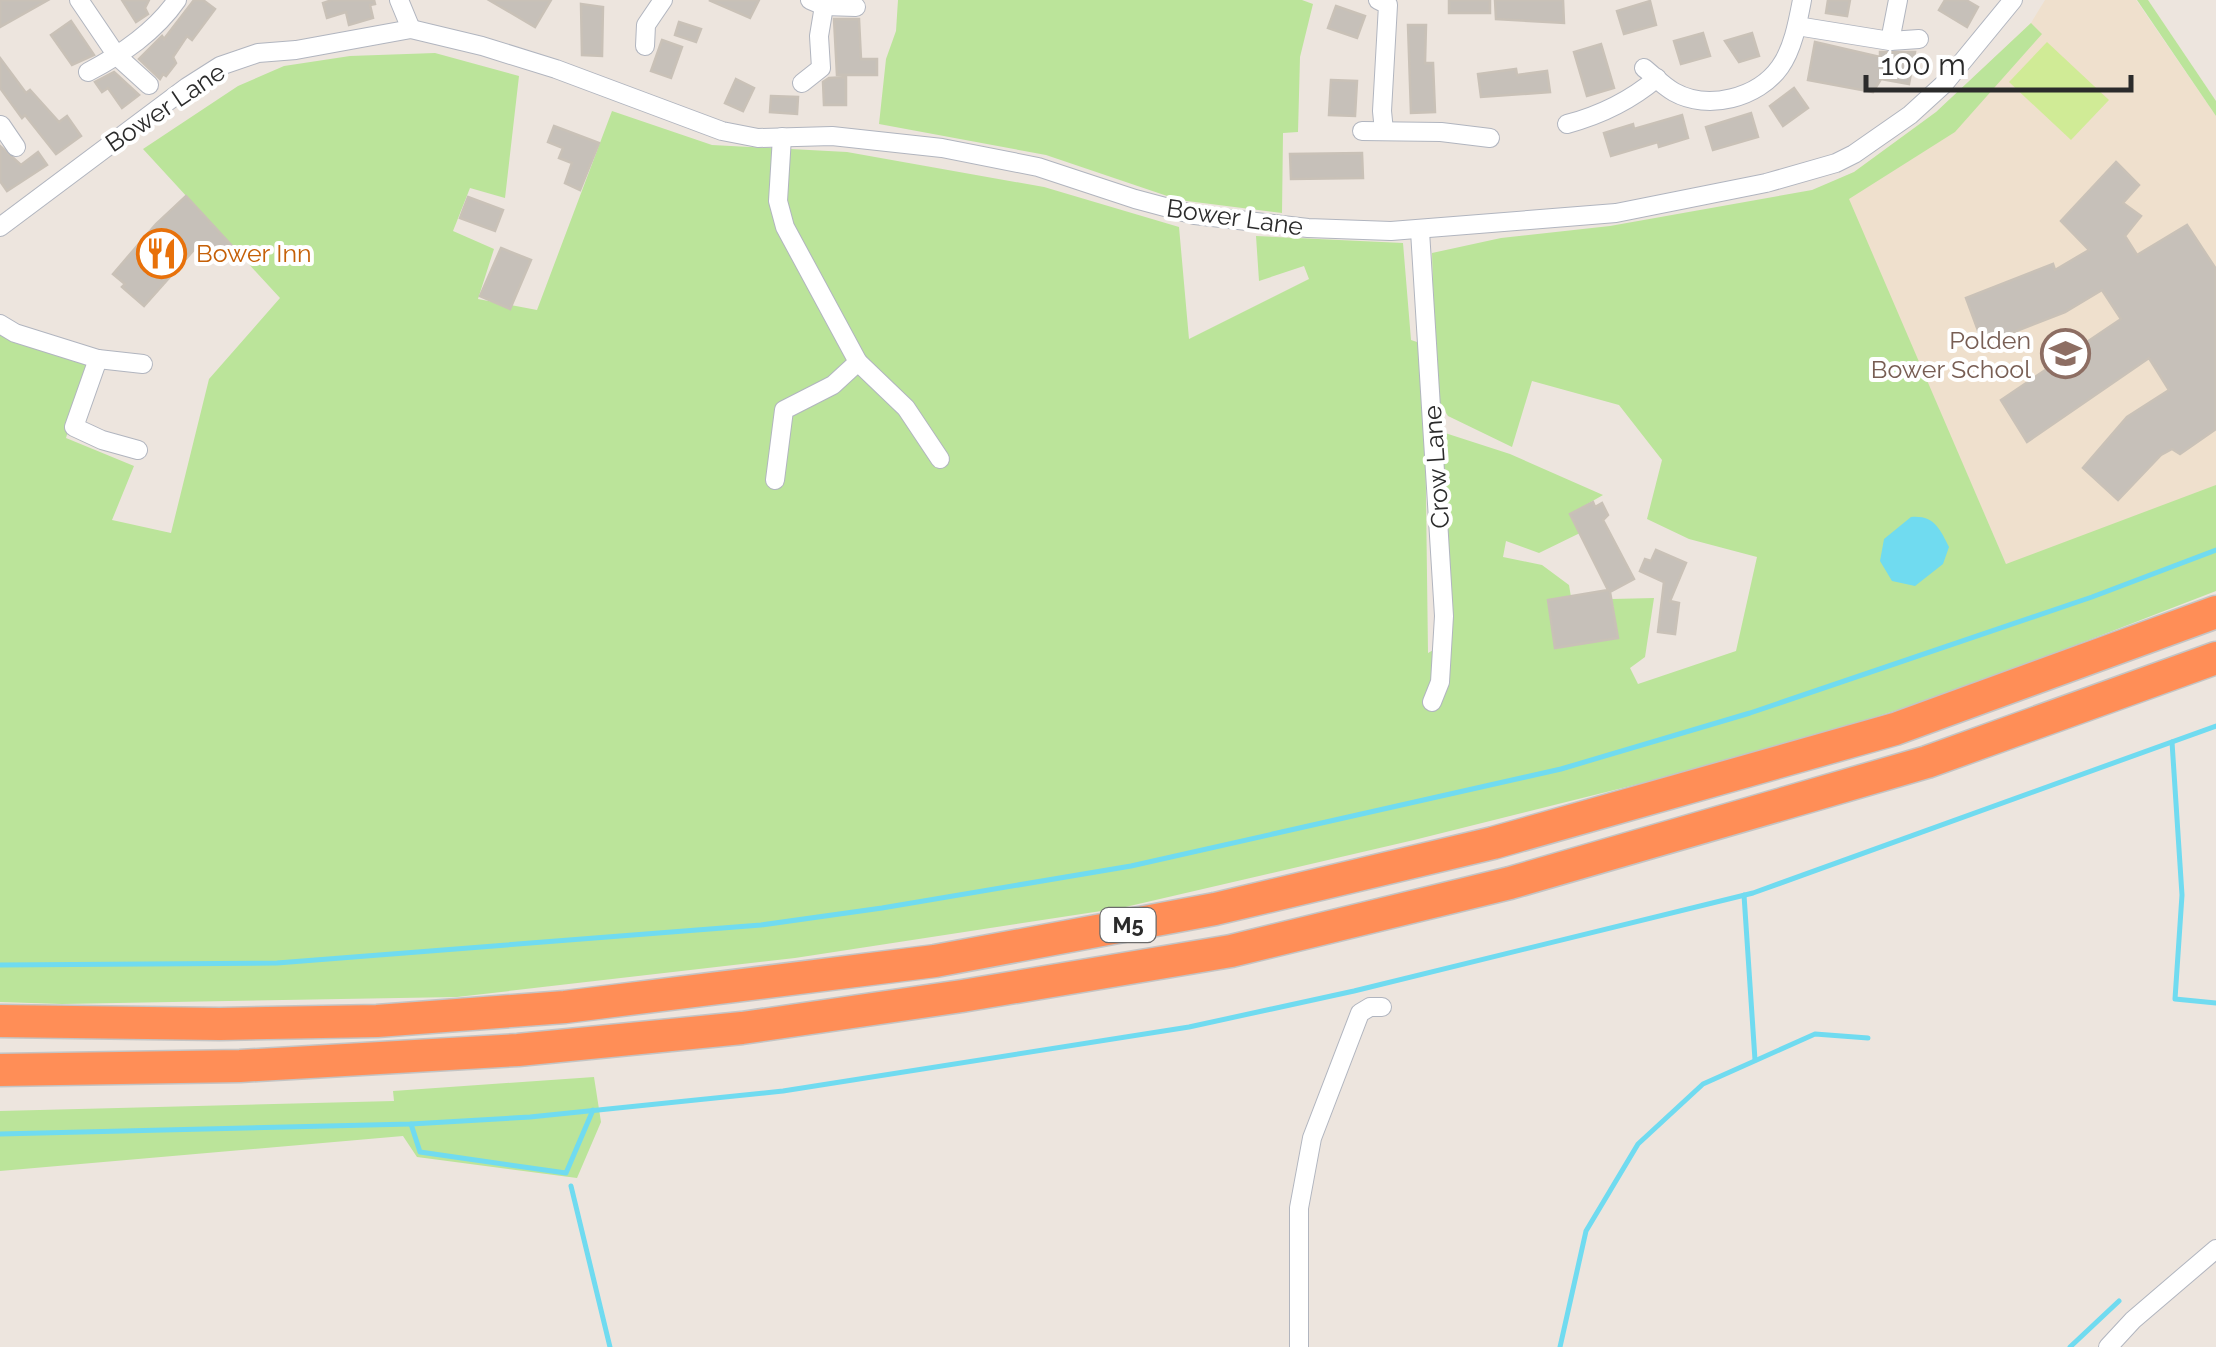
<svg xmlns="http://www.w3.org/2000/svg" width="2216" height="1347" viewBox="0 0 2216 1347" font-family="Raleway,sans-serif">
<rect width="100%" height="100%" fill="#ede5de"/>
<polygon fill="#efe0cd" points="2045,0 2136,0 2216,116 2216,509 2006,564 1839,179 1854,172 1937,112 2031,23"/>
<g fill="#bbe49a" fill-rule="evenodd">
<polygon points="898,0 1302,0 1313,4 1300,57 1298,132 1283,133 1282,213 1179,200 1046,155 879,124 886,59 896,31"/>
<polygon points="2137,0 2148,0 2216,101 2216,116"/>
<path d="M2031 23 2042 34 1955 132 1849 199 2006 564 2216 485V591L1952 693 1751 756 1414 840 1121 908 795 958 457 997 62 1004 0 1002V332L15 343 88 363 66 438 134 466 112 520 171 533 209 379 280 298 143 149 238 86 284 66 350 56 435 53 519 76 505 198 470 188 453 231 494 249 478 299 537 310 612 111 712 145 847 152 1044 187 1179 227 1189 339 1309 279 1304 266 1259 281 1256 236 1403 243 1411 340 1435 348 1432 253 1501 238 1610 226 1812 190 1854 172 1936 112ZM1419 349 1436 354 1439 402 1448 416 1512 447 1532 381 1619 405 1662 460 1647 519 1689 539 1757 557 1736 651 1638 684 1630 668 1645 657 1654 598 1612 599 1618 637 1556 648 1548 601 1571 597 1569 585 1542 565 1503 557 1506 541 1539 553 1580 533 1570 514 1603 495 1510 454 1442 432 1446 643 1428 653 1425 419Z"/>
<polygon points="594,1077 601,1122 577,1178 417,1157 403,1136 0,1171 0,1111 394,1101 393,1091"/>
</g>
<polygon fill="#d0eb96" points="2047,42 2109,100 2071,140 2009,82"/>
<path fill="#70dbf0" d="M1911 517C1934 515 1940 529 1949 547L1943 564 1915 586 1892 581 1880 561 1884 539Z"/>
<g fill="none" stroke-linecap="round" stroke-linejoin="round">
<g stroke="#70dbf0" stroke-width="5">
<polyline points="2172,742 2182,895 2175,999 2216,1003"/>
<polyline points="1744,895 1755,1060"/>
<polyline points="0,965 277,963 761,925 882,908 1131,866 1561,769 1750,713 2092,597 2216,550"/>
<polyline points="411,1124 420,1152 566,1173 593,1110"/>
<polyline points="0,1134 411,1124 530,1117 783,1091 1189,1027 1354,991 1753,893 2216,726"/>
<polyline points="571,1186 610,1347"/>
<polyline points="1560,1347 1586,1231 1638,1144 1703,1084 1815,1034 1868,1038"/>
<polyline points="2070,1347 2119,1301"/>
</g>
</g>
<g fill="#c6c0b9" stroke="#c9c1b7" stroke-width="2.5">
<polygon points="0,0 48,0 0,27"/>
<polygon points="122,0 149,0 145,8 148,14 136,22"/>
<polygon points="194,0 203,0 215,9 192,40 187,36 173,57 176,63 166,76 163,74 160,79 139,59 162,36 164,39"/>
<polygon points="332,0 374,0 375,4 370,5 373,18 349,25 346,12 327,18 323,3"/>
<polygon points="489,0 551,0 535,27"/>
<polygon points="709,0 759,0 750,18"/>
<rect x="1449" y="0" width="41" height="13"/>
<polygon points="1495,0 1563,0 1564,23 1496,19"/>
<polygon points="1828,0 1850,0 1847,16 1826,13"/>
<polygon points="1945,0 1966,0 1978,7 1967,27 1939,10"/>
<polygon points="1650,1 1656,25 1624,34 1617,11"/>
<polygon points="581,4 603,7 602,56 582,55"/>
<polygon points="1336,6 1365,16 1357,38 1328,28"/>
<polygon points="834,19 859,19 861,59 877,59 877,75 837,75"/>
<polygon points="71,21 94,55 72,65 51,35"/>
<polygon points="679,22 701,29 696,42 675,35"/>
<polygon points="1408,25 1426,25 1425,63 1433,63 1435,112 1411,113"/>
<polygon points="1703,33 1710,56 1681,64 1674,41"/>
<polygon points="1752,33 1759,56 1739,62 1725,41"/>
<polygon points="662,40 682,47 671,78 651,71"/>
<polygon points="1815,42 1880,57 1880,52 1915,52 1909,84 1881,79 1873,92 1808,80"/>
<polygon points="1601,44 1614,88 1587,96 1574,52"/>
<polygon points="0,58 26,93 30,90 59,122 67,116 81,136 56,154 25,115 22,118 0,88"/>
<polygon points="1516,69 1517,75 1547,71 1550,92 1481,97 1478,74"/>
<polygon points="114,72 139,95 122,108 108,88 102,92 95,82"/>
<polygon points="846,77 846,105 824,105 823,82 829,78"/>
<polygon points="736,79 754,88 743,111 725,103"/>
<polygon points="1331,80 1357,81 1355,116 1329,115"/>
<polygon points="1794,88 1808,108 1783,126 1770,106"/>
<polygon points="771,96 798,97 797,114 770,112"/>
<polygon points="1751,113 1758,137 1713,150 1706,127"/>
<polygon points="1682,115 1688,138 1659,147 1658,142 1611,156 1604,133 1633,124 1634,129"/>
<polygon points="554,126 599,143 580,190 565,183 572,163 559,158 563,148 548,142"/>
<polygon points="0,146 21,165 38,152 47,165 7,191 0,181"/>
<polygon points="1362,153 1363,178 1291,179 1290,154"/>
<polygon points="2116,162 2139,185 2123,203 2141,216 2125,236 2137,255 2187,225 2216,269 2216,429 2180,454 2172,449 2161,455 2118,500 2083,468 2127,417 2169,390 2149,358 2027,442 2001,400 2121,319 2102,290 2065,312 1983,344 1966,298 2053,264 2055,270 2089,250 2061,221"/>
<polygon points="186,196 234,248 221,263 200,243 144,306 122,287 125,284 113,274 156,224"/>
<polygon points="468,197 503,210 495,231 460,218"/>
<polygon points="501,248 531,260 510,309 480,296"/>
<polygon points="1593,502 1595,507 1602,503 1608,515 1603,520 1634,579 1610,592 1618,638 1555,648 1548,600 1608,590 1570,514"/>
<polygon points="1656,550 1686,563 1670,601 1679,603 1675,634 1658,632 1664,582 1640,571 1645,559 1651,561"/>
</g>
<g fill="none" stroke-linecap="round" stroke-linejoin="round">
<defs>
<g id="minor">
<polyline points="79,0 117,56 149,85"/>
<polyline points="399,0 411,29"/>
<polyline points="1378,0 1388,5 1382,111 1384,131"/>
<polyline points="824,6 856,7"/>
<polyline points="1797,26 1890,41 1919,39"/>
<polyline points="1890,41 1898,0"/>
<polyline points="645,46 646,25 663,0"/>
<path d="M1644 68C1653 75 1663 86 1674 92 1708 111 1758 98 1780 67 1793 49 1798 21 1802 0"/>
<path d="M88 72C122 54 155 32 177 0"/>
<polyline points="802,83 821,68 819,36 824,6 810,0"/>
<path d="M1567 124C1601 115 1630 101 1657 78"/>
<polyline points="1,125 16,147"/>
<polyline points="1362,131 1441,132 1490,138"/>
<polyline points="0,227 187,87 220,66 258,53 296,50 411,29 482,46 556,69 722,131 758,138 832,136 942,148 1038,167 1135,199 1195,215 1308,228 1391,231 1616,213 1766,183 1836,163 1854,154 1910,115 1944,84 2013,0"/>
<polyline points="1420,231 1444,616 1440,682 1432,702"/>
<polyline points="0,324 15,333 98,359 74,427 102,440 138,450"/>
<polyline points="98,359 143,364"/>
<polyline points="858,362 906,408 940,459"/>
<polyline points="775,480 784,410 833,385 858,362 785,227 778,201 782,137"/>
<polyline points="1299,1347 1299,1208 1312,1138 1360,1013 1370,1007 1382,1007"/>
<polyline points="2108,1347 2133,1320 2216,1249"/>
</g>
<g id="motorway">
<polyline points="0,1021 220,1024 377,1021 565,1007 935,961 1215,909 1493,843 1895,729 2216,612"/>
<polyline points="0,1070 240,1066 518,1050 742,1028 962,996 1231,951 1510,883 1927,762 2216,658"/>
</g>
</defs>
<use href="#minor" stroke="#b1b5bf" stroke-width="20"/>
<use href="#motorway" stroke="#c4c4c4" stroke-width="35"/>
<use href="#minor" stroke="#fff" stroke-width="18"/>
<use href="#motorway" stroke="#ff8e57" stroke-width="32"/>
</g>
<defs>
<symbol id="restaurant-ring" viewBox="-11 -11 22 22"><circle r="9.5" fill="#fff" stroke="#e8710a" stroke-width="1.5"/><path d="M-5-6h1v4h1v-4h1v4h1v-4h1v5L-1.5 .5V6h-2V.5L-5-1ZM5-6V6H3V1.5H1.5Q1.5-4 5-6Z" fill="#e8710a"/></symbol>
<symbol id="school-ring" viewBox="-11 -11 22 22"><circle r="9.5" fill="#fff" stroke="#8d6e63" stroke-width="1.5"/><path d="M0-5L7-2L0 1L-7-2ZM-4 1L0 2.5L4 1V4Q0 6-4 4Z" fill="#8d6e63"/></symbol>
</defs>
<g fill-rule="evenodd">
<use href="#restaurant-ring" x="134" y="226" width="55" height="55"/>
<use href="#school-ring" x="2038" y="326" width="55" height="55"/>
</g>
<g text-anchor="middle" stroke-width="8" stroke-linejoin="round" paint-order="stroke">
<rect fill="#fff" stroke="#6b6b6b" stroke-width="2.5" x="1100.5" y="908" width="55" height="34" rx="8"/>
<g font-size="22" font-weight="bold" fill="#2b2b2b">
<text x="1128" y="933">M5</text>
</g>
<g font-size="25" fill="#2b2b2b" stroke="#fff">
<text transform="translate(165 107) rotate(-34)" y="9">Bower Lane</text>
<text transform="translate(1235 217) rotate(8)" y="9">Bower Lane</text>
<text transform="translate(1436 467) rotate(-94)" y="9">Crow Lane</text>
</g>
<g font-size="25" fill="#c56008" stroke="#fff" text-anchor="start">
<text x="196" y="262">Bower Inn</text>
</g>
<g font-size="25" fill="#785e54" stroke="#fff" text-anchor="end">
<text x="2031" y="349">Polden<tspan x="2031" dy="29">Bower School</tspan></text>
</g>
</g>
<path d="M1866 75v15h265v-15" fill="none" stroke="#2b2b2b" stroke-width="5"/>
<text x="1881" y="75" font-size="30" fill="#2b2b2b" stroke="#ffffff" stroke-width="8" paint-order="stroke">100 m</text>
</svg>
